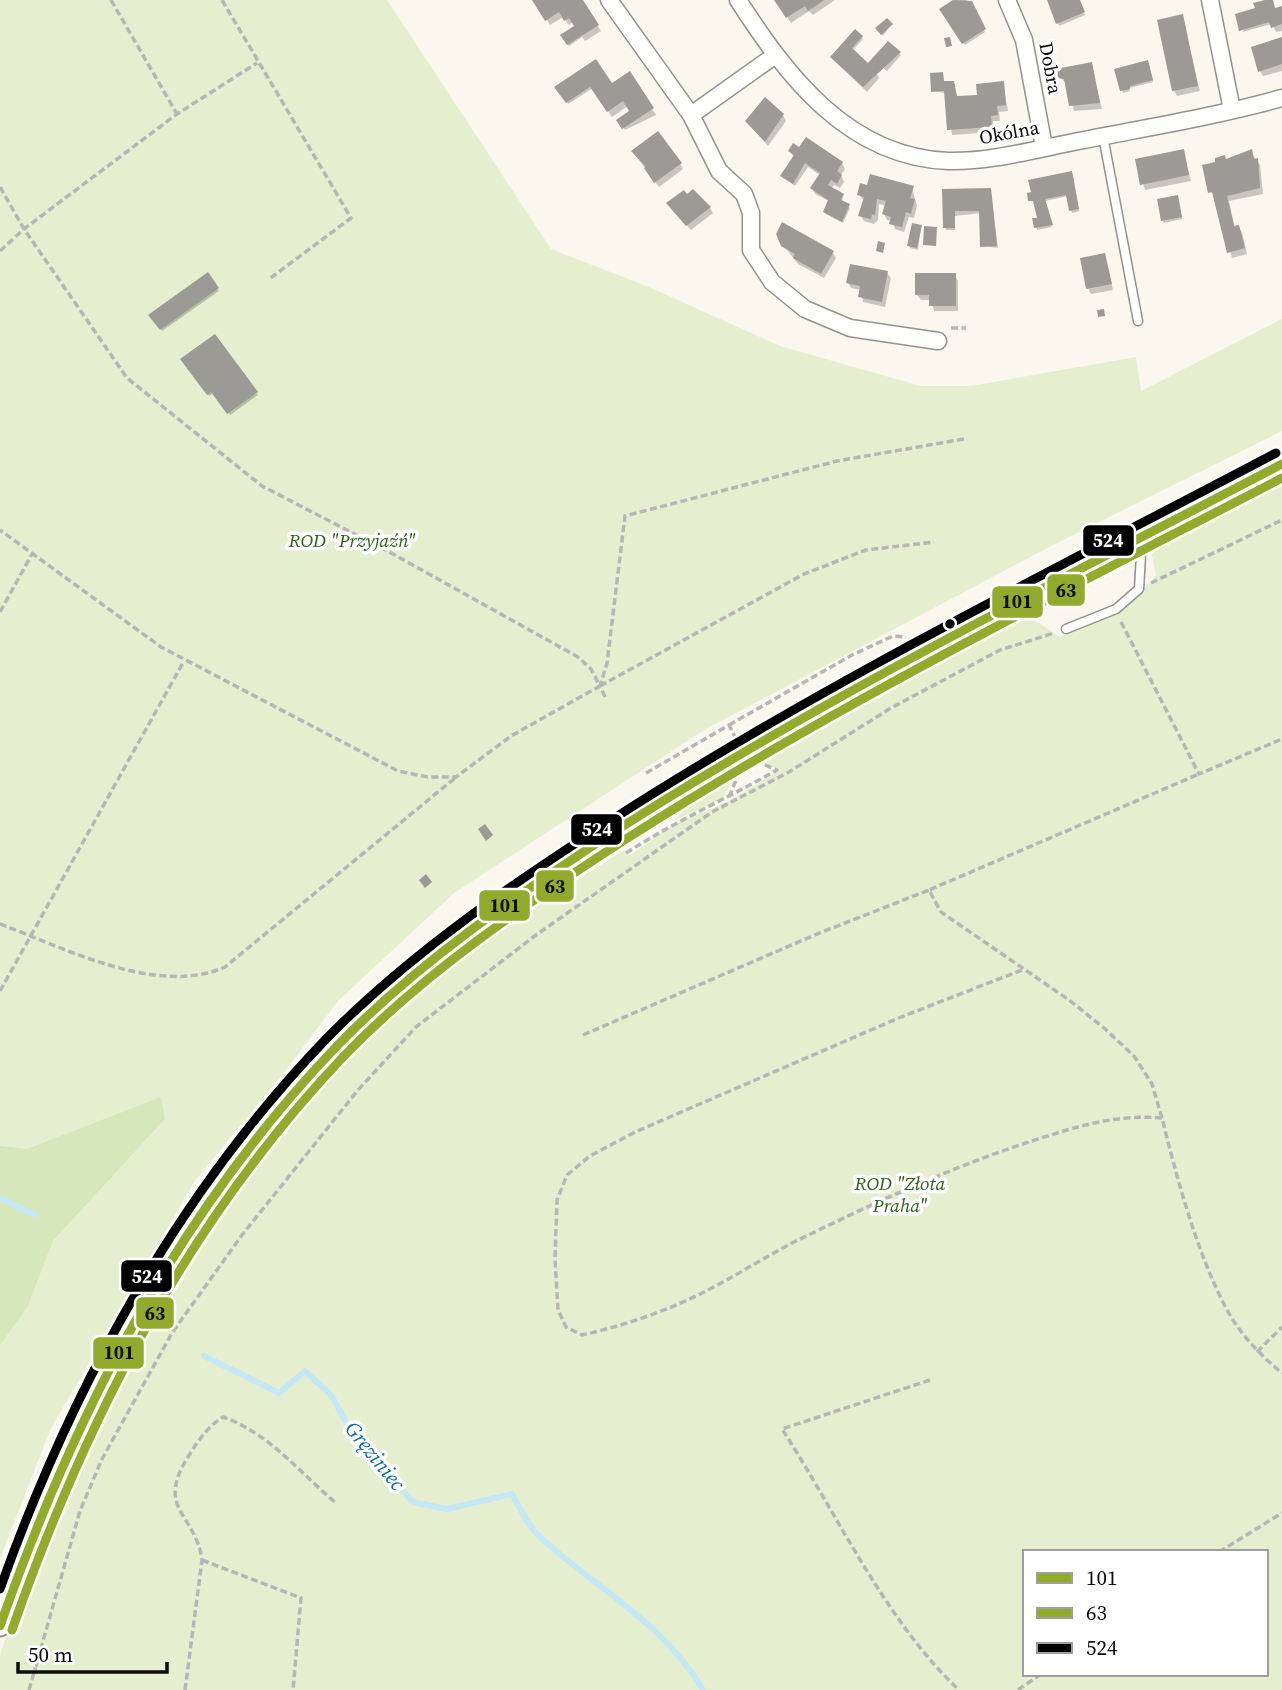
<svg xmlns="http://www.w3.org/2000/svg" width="1282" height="1690" viewBox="0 0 1282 1690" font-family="'Source Serif 4',serif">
<rect width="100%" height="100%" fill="#faf7ef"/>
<g fill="#e5efcf" fill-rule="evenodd">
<path d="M0 0H387L551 249 649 287 780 346 921 386H971L1136 357 1141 391 1282 319V431L1053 545 704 730 454 893 338 1001 289 1066 194 1182 50 1430 0 1559ZM165 1119 53 1241 28 1306 20 1316 84 1127Z"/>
<path d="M1282 478V1690H0C0 1680 0 1668 0 1657 4 1639 13 1619 19 1601 35 1557 52 1513 72 1470 173 1245 297 1072 497 924 516 911 539 901 559 890 581 878 602 864 624 850L628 856 677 823 725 803 781 770 753 758 1024 613 1060 637C1100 623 1129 608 1156 575L1150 547ZM1025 1552H1266V1674H1025Z"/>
<polygon points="742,765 721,800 674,820 724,776"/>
</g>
<polygon fill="#d6e7bc" points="161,1097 165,1119 53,1241 28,1306 0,1345 0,1146 27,1149"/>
<g fill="#0003">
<polygon points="534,0 581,0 601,31 585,41 582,37 569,46 563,36 576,27 573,22 569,25 563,17 550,25"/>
<polygon points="776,0 835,0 813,15 809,11 791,23"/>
<polygon points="956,0 967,0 985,32 965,45 942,10"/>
<polygon points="1048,0 1079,0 1085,15 1059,26"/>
<polygon points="1266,0 1272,0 1275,10 1282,8 1282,31 1276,32 1272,24 1242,32"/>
<polygon points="1182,16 1200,91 1177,96 1174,91"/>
<polygon points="891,25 883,36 879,31"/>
<polygon points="856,31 863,39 853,50 873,70 870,63 888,43 901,55 887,71 883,68 880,72 874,68 879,78 867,92 832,58"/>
<polygon points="1282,39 1282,71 1263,76 1260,71"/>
<polygon points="1091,64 1102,109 1074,111 1067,84 1060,77"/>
<polygon points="1149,64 1153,82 1129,88 1130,91 1123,93 1116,70"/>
<polygon points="629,73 656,115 625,130 618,120 631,111 628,106 612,117 593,88 568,104 557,87 611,85"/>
<polygon points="944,83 957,98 979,96 1003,83 1008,111 999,112 1000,121 993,121 994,132 952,135 946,93 933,91"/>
<polygon points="783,115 786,121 768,146 747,121"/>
<polygon points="790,151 842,163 845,169 841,175 844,182 840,188 834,185 831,189 843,195 842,203 850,208 843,223 826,214 829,201 815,194 812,188 820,175 808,167 795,186 784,178 794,158"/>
<polygon points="1183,151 1191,181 1145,190 1137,161"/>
<polygon points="633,152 680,164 683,169 659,187"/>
<polygon points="1251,152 1260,165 1263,194 1229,201 1235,228 1238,227 1242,232 1247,254 1232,258 1215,194 1210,192 1234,159"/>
<polygon points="1073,175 1079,211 1072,213 1068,196 1045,201 1052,227 1037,230 1034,220 1039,219 1036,203 1030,200 1033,193"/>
<polygon points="912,188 917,206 914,218 909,217 904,232 895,229 892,221 887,220 884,214 886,206 879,204 878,220 874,224 864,221 860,215 864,201 859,194"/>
<polygon points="944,191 991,192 998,248 982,246 981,213 955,216 955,230 946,230"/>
<polygon points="687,196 710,208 713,213 691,230 672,209"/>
<polygon points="1178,199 1182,219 1164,223 1163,221"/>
<polygon points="921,227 918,250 910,248 909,246"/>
<polygon points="783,245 833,253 836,258 824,278 798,264"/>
<polygon points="1105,255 1113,290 1091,294 1088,288"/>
<polygon points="887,273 891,278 885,307 863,302 861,290 851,288 848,282"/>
<polygon points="208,275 219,291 162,331 151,315"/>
<polygon points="955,275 958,281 958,311 934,311 931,300 921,300 917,295"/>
<polygon points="214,336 258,395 230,415 214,393 209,396 182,359"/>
</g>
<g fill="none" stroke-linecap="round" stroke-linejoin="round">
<g stroke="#c5e8f5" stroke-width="6">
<polyline points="0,1198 35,1215"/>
<path d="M204 1356 279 1393 305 1371 331 1395 355 1438 413 1502 447 1509 512 1494C520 1507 527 1525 538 1535 593 1587 664 1622 703 1690"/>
</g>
</g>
<g fill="#9c9a95">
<polygon points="532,0 583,0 599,25 567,45 560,35 574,26 569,18 564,21 559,12 545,21"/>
<polygon points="774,0 824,0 808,11 805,6 786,18"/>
<polygon points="953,0 972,1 986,29 962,44 939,9"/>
<polygon points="1047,0 1080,0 1085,12 1056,24"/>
<polygon points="1265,0 1273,0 1275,8 1282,6 1282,24 1271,28 1269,22 1239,31 1235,14 1255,8 1253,3"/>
<polygon points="1183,14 1198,86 1172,91 1157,20"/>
<polygon points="887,18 893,24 881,35 875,28"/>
<polygon points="855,29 863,36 852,48 868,63 888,41 901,52 863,87 830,57"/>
<polygon points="950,37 952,46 946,47 944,38"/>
<polygon points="1282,37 1282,64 1258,72 1251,47"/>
<polygon points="596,59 612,83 630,71 654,108 622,129 616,120 629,111 623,101 607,112 590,87 566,103 554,87"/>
<polygon points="1148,60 1153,80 1130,86 1130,89 1120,91 1114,69"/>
<polygon points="1092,62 1100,103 1069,106 1064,79 1058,78 1057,71 1061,68"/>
<polygon points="943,72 944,81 954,81 957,96 977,95 976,84 1004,81 1006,105 997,106 998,115 991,116 992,127 947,130 944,91 931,92 930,73"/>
<polygon points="765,97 784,114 765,142 745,121"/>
<polygon points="658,131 682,163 654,183 644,168 646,167 631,151"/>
<polygon points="806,137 843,162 837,171 842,175 837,184 831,180 828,185 844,194 841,200 850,204 842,222 823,212 828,200 810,188 820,173 805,163 793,184 780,176 794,155 788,151 793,143 799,147"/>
<polygon points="1184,149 1189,175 1140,185 1135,159"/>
<polygon points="1252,149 1254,159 1258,158 1260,188 1227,196 1234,226 1239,225 1245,248 1227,253 1212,192 1208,193 1202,165 1215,162 1215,158 1225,155 1226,159"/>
<polygon points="1072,171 1079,209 1069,211 1066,195 1045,199 1053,225 1034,228 1032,218 1037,218 1033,201 1028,201 1027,193 1031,192 1028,180"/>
<polygon points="870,174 914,186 910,198 915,199 911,214 906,212 902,227 889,224 891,217 882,214 886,201 877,199 875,215 872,214 871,219 858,216 864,197 857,195 860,183 867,185"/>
<polygon points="991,188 997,246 980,247 979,211 955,211 955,228 943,228 942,189"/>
<polygon points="693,189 711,207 686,226 666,203 684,190 687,194"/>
<polygon points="1178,195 1182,217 1161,221 1157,199"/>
<polygon points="782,222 834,251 821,274 793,258 795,254 781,246 776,234"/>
<polygon points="912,223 922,225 917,248 907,246"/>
<polygon points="924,226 937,227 936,246 923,245"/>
<polygon points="878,241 885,243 883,253 876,251"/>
<polygon points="1105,253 1112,284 1086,289 1080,258"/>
<polygon points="850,264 888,271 882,302 858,297 860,286 846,283"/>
<polygon points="208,272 219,288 160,330 148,315"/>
<polygon points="915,273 956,273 956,306 929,306 929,295 915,295"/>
<polygon points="1104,309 1105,316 1098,317 1097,310"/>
<polygon points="215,334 258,392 227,414 211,392 207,395 180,359"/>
<polygon points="485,824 493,835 486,841 478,829"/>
<polygon points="426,874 432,882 425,888 419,880"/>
</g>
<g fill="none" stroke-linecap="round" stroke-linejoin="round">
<defs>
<g id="service">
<polyline points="1103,136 1138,321"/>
<polyline points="1066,629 1116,609 1139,589 1142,538"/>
</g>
<g id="minor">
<polyline points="609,0 691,115 719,171 744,194 751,213 751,250 772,282 805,309 850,328 938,341"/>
<path d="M738 0C787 76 848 157 948 161 993 162 1040 148 1084 140 1150 127 1217 116 1282 98"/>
<polyline points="1007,0 1024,40 1044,147"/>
<polyline points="1210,0 1232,110"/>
<polyline points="691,115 774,56"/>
</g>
<path id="tertiary" d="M0 1626C68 1418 182 1204 336 1047 411 970 501 907 590 848 809 702 1049 587 1282 464"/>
</defs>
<use href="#service" stroke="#93928e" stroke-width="11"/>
<use href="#minor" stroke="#93928e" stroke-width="19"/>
<use href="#tertiary" stroke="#93928e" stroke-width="23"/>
<g stroke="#b7b6b5" stroke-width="3.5" stroke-dasharray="7 3.5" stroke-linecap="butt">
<polyline points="111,0 177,114"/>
<polyline points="222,0 351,218 268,280"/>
<polyline points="0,187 24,229 127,378 262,486 393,554 578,657 591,669 600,686 511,736 456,777 428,777 398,771 161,647 0,530"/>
<polyline points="0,251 24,229 177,114 257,63"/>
<polyline points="951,328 966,328"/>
<polyline points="1151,583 1282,520"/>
<polyline points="0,612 32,554"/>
<polyline points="1121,622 1199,774 1282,739"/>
<polyline points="600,686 804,574 866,550 934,542"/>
<polyline points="605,697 600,686 607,663 625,516 837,461 964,439"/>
<polyline points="729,725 852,655 893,636 906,637"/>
<polyline points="646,773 729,725 735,737"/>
<polyline points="729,797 736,780"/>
<path d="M626 853C674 822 726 799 777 770L763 764"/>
<path d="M0 924C65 948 157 997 225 967L455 778"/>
<path d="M1022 970 901 1017 635 1132 590 1156 567 1175 557 1200 555 1259 558 1310 566 1327 582 1335C622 1326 661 1313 698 1295 731 1279 763 1258 796 1241 872 1204 951 1167 1032 1141 1075 1127 1115 1114 1162 1118 1177 1179 1197 1253 1226 1308 1240 1334 1260 1355 1282 1373"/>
<polyline points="0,991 184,661"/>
<polyline points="583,1035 817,934 929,890"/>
<polyline points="1162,1118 1152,1084 1134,1056 1104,1028 1069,1000 941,912 929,890 1199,774"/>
<polyline points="1257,1352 1282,1327"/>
<path d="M930 1380 782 1429C836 1512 886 1622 959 1690"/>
<polyline points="1219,1552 1282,1513"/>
<polyline points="202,1560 301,1598 293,1690"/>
<polyline points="29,1690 80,1511 102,1459 172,1333 242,1235 358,1090 416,1027 536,935 712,812 789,772 891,708 1000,650 1054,633"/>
<path d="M185 1690 202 1560C195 1512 155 1510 188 1457 198 1441 207 1427 223 1417 269 1433 300 1473 336 1503"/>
<polyline points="1018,1690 1041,1674"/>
</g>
<use href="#service" stroke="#fefefd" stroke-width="8"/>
<use href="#minor" stroke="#fefefd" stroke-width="16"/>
<use href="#tertiary" stroke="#fefefd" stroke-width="19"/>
<defs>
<path id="bus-1" d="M0 1626C75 1413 178 1212 336 1047 419 961 520 893 620 828 833 692 1059 581 1282 464"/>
<path id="bus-2" d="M12 1630C86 1419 188 1220 344 1056 426 971 527 903 626 839 837 704 1061 593 1282 478"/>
<path id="bus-3" d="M0 1589C72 1387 178 1192 328 1037 413 951 515 882 616 817 828 681 1054 570 1276 453"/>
</defs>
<use href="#bus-1" stroke="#fff" stroke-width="14"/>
<use href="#bus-2" stroke="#fff" stroke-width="14"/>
<use href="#bus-3" stroke="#fff" stroke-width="14"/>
<use href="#bus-1" stroke="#93ab2d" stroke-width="9"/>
<use href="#bus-2" stroke="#93ab2d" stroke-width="9"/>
<use href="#bus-3" stroke="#000" stroke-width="9"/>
</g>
<circle fill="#0c0c0c" stroke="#fff" stroke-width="2.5" cx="950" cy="624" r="6"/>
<g text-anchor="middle" stroke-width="7" stroke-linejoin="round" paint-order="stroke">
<g font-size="19" fill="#0c0c0c" stroke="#fff">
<text transform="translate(1051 68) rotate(79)" y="7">Dobra</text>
<text transform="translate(1009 132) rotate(-10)" y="7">Okólna</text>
</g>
<g font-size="19" font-style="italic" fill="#2f641b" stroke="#fff">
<text x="352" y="547">ROD "Przyjaźń"</text>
<text x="900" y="1190">ROD "Złota<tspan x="900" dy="22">Praha"</tspan></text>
</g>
<g font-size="21" font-style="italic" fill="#136c9f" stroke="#fff">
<text transform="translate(375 1456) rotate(51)" y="7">Gręziniec</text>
</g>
</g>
<g stroke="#fff" stroke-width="2.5">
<rect x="1082" y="524" width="53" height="33" rx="7" fill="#000"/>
<rect x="1046" y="573" width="40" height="34" rx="7" fill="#93ab2d"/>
<rect x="991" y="585" width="53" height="34" rx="7" fill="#93ab2d"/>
<rect x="570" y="813" width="53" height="33" rx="7" fill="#000"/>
<rect x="535" y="869" width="40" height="34" rx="7" fill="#93ab2d"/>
<rect x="478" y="889" width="53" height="33" rx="7" fill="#93ab2d"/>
<rect x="120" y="1259" width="53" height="34" rx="7" fill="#000"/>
<rect x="135" y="1296" width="40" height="34" rx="7" fill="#93ab2d"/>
<rect x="92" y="1336" width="53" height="34" rx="7" fill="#93ab2d"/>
</g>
<g font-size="19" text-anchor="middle" font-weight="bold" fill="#fff">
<text x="1108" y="547">524</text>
<text x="597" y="836">524</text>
<text x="147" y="1283">524</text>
</g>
<g font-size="19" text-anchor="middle" font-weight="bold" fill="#111">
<text x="1066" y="597">63</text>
<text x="1017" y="608">101</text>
<text x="555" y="893">63</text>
<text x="505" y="912">101</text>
<text x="155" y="1320">63</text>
<text x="119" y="1359">101</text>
</g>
<rect x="1023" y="1550" width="245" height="126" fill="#ffffff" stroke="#9e9e9e" stroke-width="2"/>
<rect x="1037" y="1573" width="35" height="10" fill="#93ab2d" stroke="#9e9e9e" stroke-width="2"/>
<text x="1086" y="1585" font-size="21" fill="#0c0c0c">101</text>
<rect x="1037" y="1608" width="35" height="10" fill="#93ab2d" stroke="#9e9e9e" stroke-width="2"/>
<text x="1086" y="1620" font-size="21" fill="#0c0c0c">63</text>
<rect x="1037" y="1643" width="35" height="10" fill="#000000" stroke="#9e9e9e" stroke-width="2"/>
<text x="1086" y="1655" font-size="21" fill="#0c0c0c">524</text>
<path d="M18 1662v10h149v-10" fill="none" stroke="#0c0c0c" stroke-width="3.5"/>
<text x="28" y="1662" font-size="21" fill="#0c0c0c" stroke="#ffffff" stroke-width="5" paint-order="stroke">50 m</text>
</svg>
